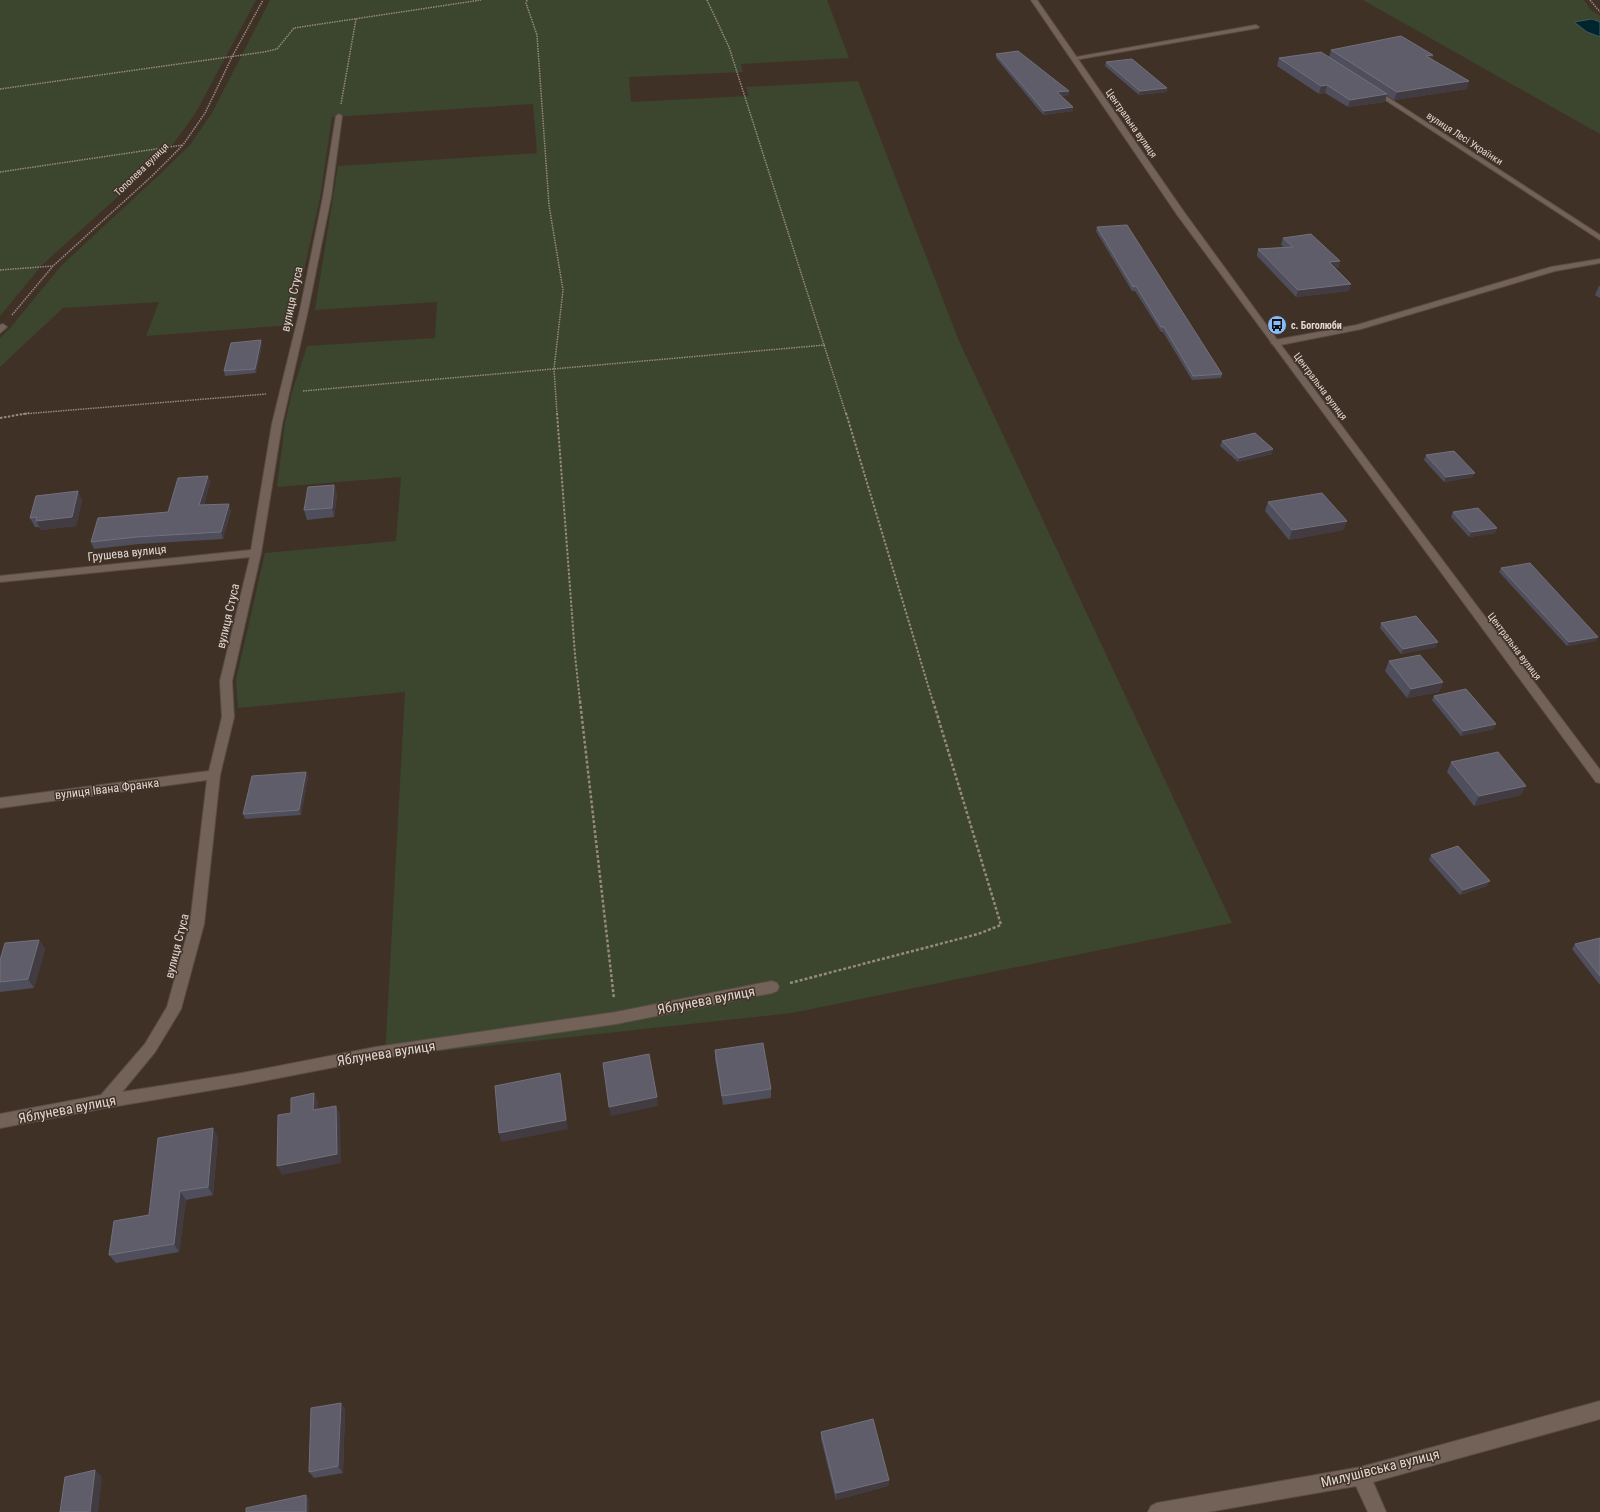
<svg xmlns="http://www.w3.org/2000/svg" width="1600" height="1512" viewBox="0 0 1600 1512" font-family="'Roboto Condensed',sans-serif">
<rect width="100%" height="100%" fill="#403127"/>
<g fill="#3c452e">
<polygon points="0,0 256,0 195,114 173,144 142,175 42,265 0,316"/>
<polygon points="270,0 827,0 849,58 741,64 743,72 629,77 631,102 749,96 746,87 858,81 959,341 1232,923 792,1013 385,1057 405,692 238,708 236,680 265,553 396,541 401,477 277,487 285,423 292,392 307,346 435,338 437,302 315,310 338,166 537,153 533,104 332,117 320,198 292,325 146,336 159,302 63,308 0,367 0,338 11,327 61,266 158,176 190,145 212,113"/>
<polygon points="1363,0 1584,0 1591,10 1600,16 1600,134"/>
</g>
<polygon fill="#00252c" stroke="#445a5e" points="1592,19 1600,22 1600,37 1587,32 1574,22"/>
<g fill="none" stroke-linecap="round" stroke-linejoin="round">
<defs>
<polygon id="lane" points="1256,25 1259,27 1258,28 1074,60 1071,58"/>
<g id="street">
<polygon points="1372,87 1600,235 1600,240 1370,90 1369,89"/>
<polygon points="339,114 342,116 331,197 308,310 282,424 261,553 232,681 234,717 220,775 204,924 181,1009 155,1052 122,1092 242,1073 376,1047 616,1012 772,981 777,983 779,987 777,991 772,993 616,1024 376,1059 242,1085 105,1108 0,1128 0,1114 101,1095 145,1044 167,1007 190,924 207,780 0,808 0,798 209,771 222,717 220,681 250,557 0,582 0,576 251,550 272,424 300,310 323,197 336,116"/>
<polygon points="1600,259 1600,263 1555,271 1361,329 1275,346 1271,343 1275,340 1357,325 1551,267"/>
<polygon points="3,324 7,327 0,333 0,325"/>
<polygon points="1600,1401 1600,1419 1373,1482 1386,1512 1368,1512 1356,1486 1208,1512 1148,1512 1151,1506 1157,1503 1361,1467"/>
</g>
<polygon id="secondary" points="1031,0 1037,0 1184,212 1278,341 1600,770 1600,783 1596,782 1178,216"/>
</defs>
<use href="#lane" stroke="#5a4d46" stroke-width="2"/>
<use href="#street" stroke="#5a4d46" stroke-width="2"/>
<use href="#secondary" stroke="#5a4d46" stroke-width="2"/>
<g stroke="#958981" stroke-width="1.5" stroke-dasharray="1.5 1" stroke-linecap="butt">
<polyline points="527,0 526,3 537,35 549,205 563,290 554,369 557,414"/>
<polyline points="707,0 729,47 846,414"/>
<polyline points="1590,0 1600,12"/>
<polyline points="0,89 264,52 277,49 294,28 481,0"/>
<polyline points="341,104 356,19"/>
<polyline points="0,172 183,145"/>
<polyline points="0,270 53,266"/>
<polyline points="12,315 53,266 152,176 183,145 205,113 233,55 263,0"/>
<polyline points="303,391 825,345"/>
<polyline points="23,414 266,394"/>
</g>
<g stroke="#958981" stroke-width="2" stroke-dasharray="2.5 1.5" stroke-linecap="butt">
<polyline points="557,413 575,655 580,702"/>
<polyline points="846,413 933,702"/>
<polyline points="0,418 29,413"/>
</g>
<g stroke="#958981" stroke-width="2.5" stroke-dasharray="3 2" stroke-linecap="butt">
<polyline points="580,701 614,999"/>
<polyline points="790,983 978,934 1001,925 933,701"/>
</g>
<use href="#lane" fill="#736258" fill-rule="evenodd"/>
<use href="#street" fill="#736258" fill-rule="evenodd"/>
<use href="#secondary" fill="#736258" fill-rule="evenodd"/>
</g>
<g fill="#4e4e5d">
<polygon points="1331,50 1433,55 1432,59 1467,89 1394,100 1386,95 1385,102 1348,107 1325,93 1319,94 1277,66 1279,58 1329,57"/>
<polygon points="996,54 1069,95 1061,96 1073,107 1073,111 1044,115 1038,109 996,58"/>
<polygon points="1106,62 1167,88 1166,92 1139,95 1105,66"/>
<polygon points="1097,227 1222,374 1221,378 1192,380 1163,332 1161,332 1135,291 1132,291 1096,231"/>
<polygon points="1283,238 1339,268 1335,268 1349,291 1296,297 1257,256 1258,249 1284,247 1281,245"/>
<polygon points="1599,286 1600,286 1600,298 1595,295"/>
<polygon points="262,345 256,373 225,376 224,371"/>
<polygon points="1222,441 1272,454 1238,462 1220,446"/>
<polygon points="1426,455 1473,477 1444,482 1424,460"/>
<polygon points="208,476 210,482 204,505 231,510 223,539 139,544 94,549 91,542 168,512"/>
<polygon points="334,485 337,495 334,517 307,520 304,510"/>
<polygon points="82,500 76,526 41,530 39,527 35,527 30,518"/>
<polygon points="1268,502 1347,521 1343,530 1289,540 1265,511"/>
<polygon points="1453,512 1497,528 1495,533 1469,537 1451,517"/>
<polygon points="1501,568 1596,641 1567,646 1499,572"/>
<polygon points="1381,623 1436,647 1401,654 1380,628"/>
<polygon points="1389,661 1443,682 1439,692 1407,698 1385,671"/>
<polygon points="1434,696 1494,729 1461,736 1432,700"/>
<polygon points="1451,762 1521,795 1474,806 1447,772"/>
<polygon points="306,772 308,777 301,815 245,819 243,814"/>
<polygon points="1431,855 1487,886 1460,895 1429,860"/>
<polygon points="1600,938 1600,985 1572,949 1575,944"/>
<polygon points="39,940 45,949 34,988 0,992 0,960"/>
<polygon points="715,1050 771,1089 771,1098 723,1105 715,1059"/>
<polygon points="218,1137 213,1195 186,1200 179,1252 116,1263 109,1255 149,1215"/>
<polygon points="341,1403 345,1410 343,1473 314,1478 309,1472"/>
<polygon points="821,1432 889,1480 888,1486 836,1500 821,1439"/>
</g>
<g fill="#423c42">
<polygon points="1433,55 1431,62 1426,56"/>
<polygon points="1469,81 1467,89 1394,100 1397,92"/>
<polygon points="1327,85 1325,93 1319,94 1321,86"/>
<polygon points="1167,88 1166,92 1139,95 1140,91"/>
<polygon points="1069,91 1069,95 1057,96 1057,92"/>
<polygon points="1387,94 1385,102 1348,107 1350,100"/>
<polygon points="1073,107 1073,111 1044,115 1044,111"/>
<polygon points="1340,261 1339,268 1327,269 1329,262"/>
<polygon points="1351,284 1349,291 1296,297 1298,290"/>
<polygon points="261,340 262,345 256,373 255,369"/>
<polygon points="1273,449 1272,454 1238,462 1239,458"/>
<polygon points="1475,473 1473,477 1444,482 1446,477"/>
<polygon points="208,476 210,482 202,512 199,505"/>
<polygon points="334,485 337,495 334,517 332,508"/>
<polygon points="78,491 82,500 76,526 41,530 36,521"/>
<polygon points="229,504 231,510 223,539 221,532"/>
<polygon points="1347,521 1343,530 1289,540 1292,530"/>
<polygon points="1497,528 1495,533 1469,537 1471,532"/>
<polygon points="1598,637 1596,641 1567,646 1569,642"/>
<polygon points="1438,642 1436,647 1401,654 1403,649"/>
<polygon points="1443,682 1439,692 1407,698 1411,689"/>
<polygon points="1496,724 1494,729 1461,736 1463,731"/>
<polygon points="306,772 308,777 301,815 299,810"/>
<polygon points="1526,786 1521,795 1474,806 1479,796"/>
<polygon points="1490,881 1487,886 1460,895 1463,890"/>
<polygon points="39,940 45,949 34,988 28,979"/>
<polygon points="560,1073 562,1082 568,1129 501,1142 499,1133"/>
<polygon points="314,1093 318,1102 317,1119 313,1110"/>
<polygon points="657,1097 658,1106 611,1116 609,1107"/>
<polygon points="336,1106 340,1115 341,1163 282,1175 277,1166"/>
<polygon points="213,1128 218,1137 213,1195 208,1187"/>
<polygon points="180,1191 186,1200 179,1252 174,1244"/>
<polygon points="341,1403 345,1410 343,1473 338,1466"/>
<polygon points="95,1470 102,1477 98,1512 90,1512"/>
<polygon points="889,1480 888,1486 836,1500 836,1493"/>
<polygon points="306,1495 309,1499 309,1512 306,1512"/>
</g>
<g fill="#5e5d69" stroke="#72707a">
<polygon points="1401,36 1433,55 1426,56 1469,81 1397,92 1331,50"/>
<polygon points="1018,51 1069,91 1057,92 1073,107 1044,111 1039,105 996,54"/>
<polygon points="1321,52 1387,94 1350,100 1327,85 1321,86 1279,58"/>
<polygon points="1132,59 1167,88 1140,91 1106,62"/>
<polygon points="1127,225 1222,374 1193,376 1164,327 1161,327 1136,286 1133,287 1097,227"/>
<polygon points="1311,234 1340,261 1329,262 1351,284 1298,290 1258,249 1293,247 1283,238"/>
<polygon points="261,340 255,369 224,371 231,343"/>
<polygon points="1255,433 1273,449 1239,458 1222,441"/>
<polygon points="1454,451 1475,473 1446,477 1426,455"/>
<polygon points="208,476 199,505 229,504 221,532 136,537 91,542 98,518 168,512 178,478"/>
<polygon points="334,485 332,508 304,510 308,487"/>
<polygon points="78,491 72,517 36,521 37,517 30,518 36,496"/>
<polygon points="1322,493 1347,521 1292,530 1268,502"/>
<polygon points="1478,508 1497,528 1471,532 1453,512"/>
<polygon points="1530,563 1598,637 1569,642 1501,568"/>
<polygon points="1416,616 1438,642 1403,649 1381,623"/>
<polygon points="1420,655 1443,682 1411,689 1389,661"/>
<polygon points="1466,689 1496,724 1463,731 1434,696"/>
<polygon points="1498,752 1526,786 1479,796 1451,762"/>
<polygon points="306,772 299,810 243,814 252,776"/>
<polygon points="1458,846 1490,881 1463,890 1431,855"/>
<polygon points="1600,938 1600,976 1575,944"/>
<polygon points="39,940 28,979 0,982 0,960 5,943"/>
<polygon points="763,1043 771,1089 722,1096 715,1050"/>
<polygon points="649,1054 657,1097 609,1107 603,1063"/>
<polygon points="560,1073 566,1120 499,1133 495,1086"/>
<polygon points="314,1093 313,1110 336,1106 337,1154 277,1166 278,1115 291,1113 291,1098"/>
<polygon points="213,1128 208,1187 180,1191 174,1244 109,1255 114,1221 149,1215 158,1138"/>
<polygon points="341,1403 338,1466 309,1472 311,1408"/>
<polygon points="873,1419 889,1480 836,1493 821,1432"/>
<polygon points="95,1470 90,1512 60,1512 65,1477"/>
<polygon points="306,1495 306,1512 246,1512 246,1508"/>
</g>
<defs>
<symbol id="bus-disc" viewBox="-11 -11 22 22"><circle r="9.5" fill="#89bafc" stroke="#403127"/><path d="M-5-6H5V4H4V6H2V4H-2V6H-4V4H-5ZM-3.5-4V0h7V-4ZM-3.5 1.2v1.5H-2V1.2ZM2 1.2v1.5H3.5V1.2Z" fill="#111"/></symbol>
</defs>
<g fill-rule="evenodd">
<use href="#bus-disc" x="1266" y="314" width="22" height="22"/>
</g>
<g text-anchor="middle" stroke-width="3" stroke-linejoin="round" paint-order="stroke">
<g font-size="10" fill="#e1d7d1" stroke="#403127">
<text transform="translate(1132 123) rotate(55)" y="4">Центральна вулиця</text>
<text transform="translate(1465 138) rotate(33)" y="4">вулиця Лесі Українки</text>
<text transform="translate(141 169) rotate(-44)" y="4">Тополева вулиця</text>
<text transform="translate(1321 386) rotate(53)" y="4">Центральна вулиця</text>
<text transform="translate(1515 646) rotate(53)" y="4">Центральна вулиця</text>
</g>
<g font-size="10" font-weight="bold" fill="#e1d7d1" stroke="#403127" text-anchor="start">
<text x="1291" y="329">с. Боголюби</text>
</g>
<g font-size="12" fill="#e1d7d1" stroke="#403127">
<text transform="translate(292 299) rotate(-78)" y="4">вулиця Стуса</text>
<text transform="translate(127 553) rotate(-6)" y="4">Грушева вулиця</text>
<text transform="translate(228 616) rotate(-77)" y="4">вулиця Стуса</text>
<text transform="translate(107 789) rotate(-7)" y="4">вулиця Івана Франка</text>
<text transform="translate(177 946) rotate(-76)" y="4">вулиця Стуса</text>
</g>
<g font-size="14" fill="#e1d7d1" stroke="#403127">
<text transform="translate(706 1000) rotate(-11)" y="5">Яблунева вулиця</text>
<text transform="translate(386 1053) rotate(-9)" y="5">Яблунева вулиця</text>
<text transform="translate(67 1109) rotate(-11)" y="5">Яблунева вулиця</text>
<text transform="translate(1380 1468) rotate(-14)" y="5">Милушівська вулиця</text>
</g>
</g>
</svg>
